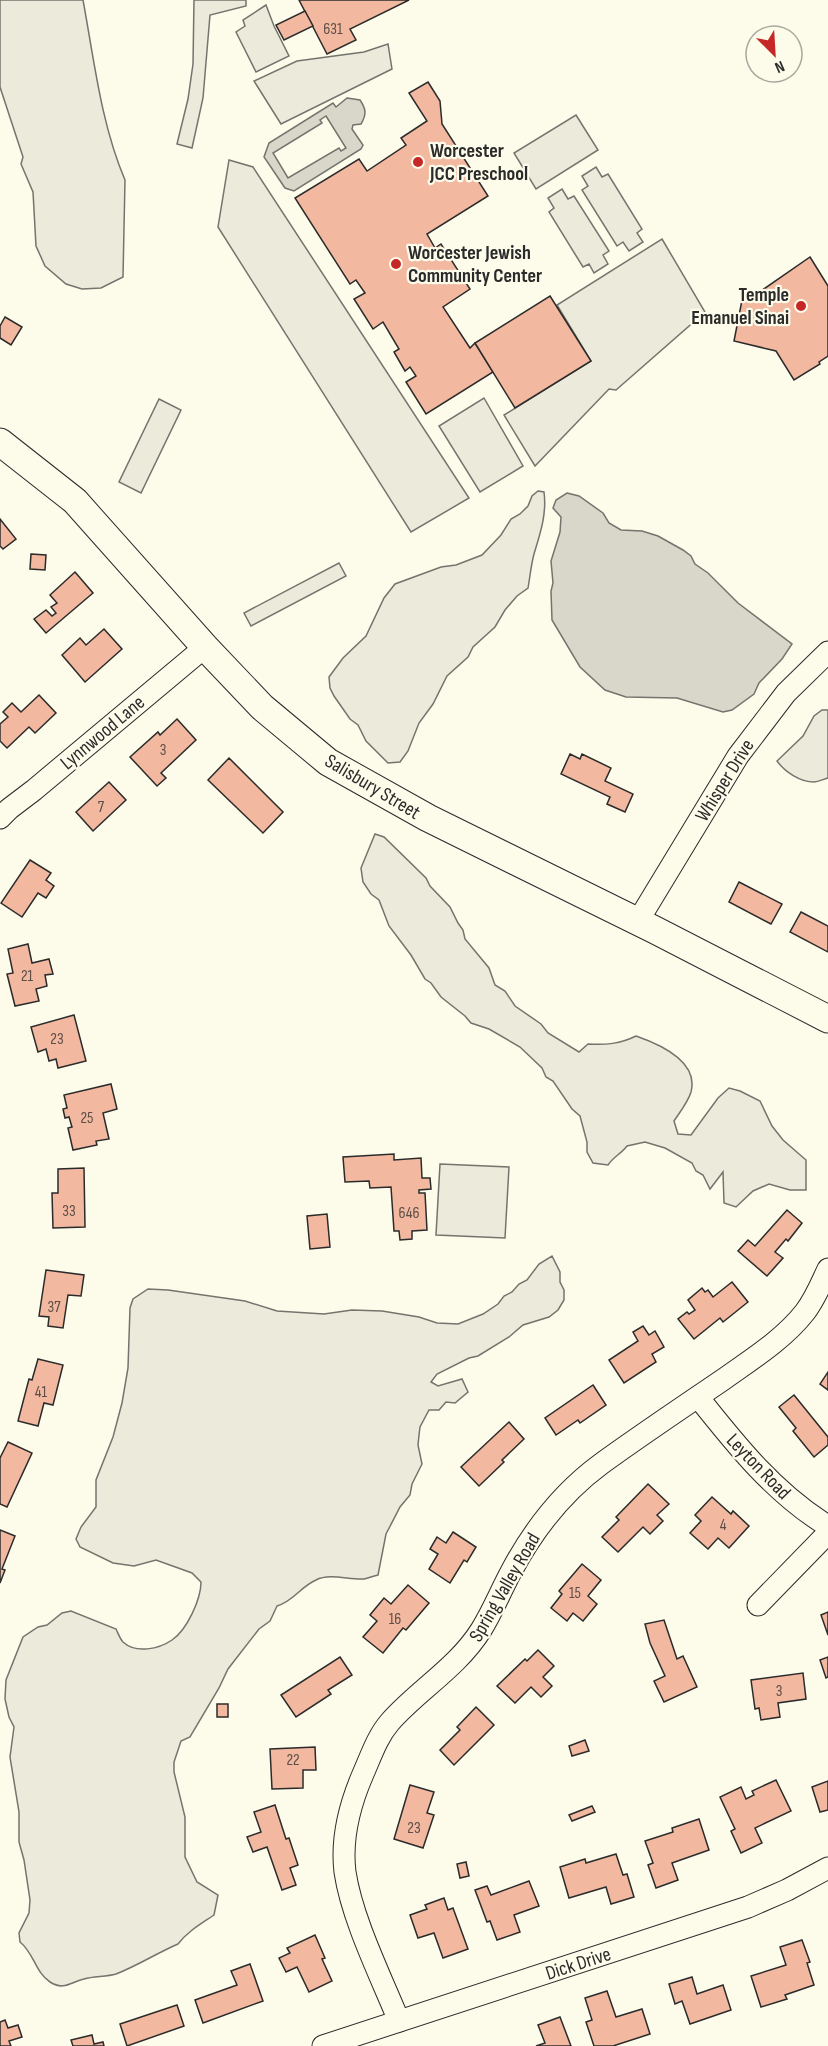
<svg xmlns="http://www.w3.org/2000/svg" width="828" height="2046" viewBox="0 0 828 2046" font-family="'Sofia Sans Condensed',sans-serif">
<rect width="100%" height="100%" fill="#fdfbea"/>
<g fill="#ecebdb" stroke="#74746e" stroke-width="1.5">
<path d="M0 0H83C94 59 101 124 125 180L123 277 101 288 82 289 66 284 45 266 36 246 33 192 21 164 23 157 0 87Z"/>
<polygon points="576,115 598,150 536,189 514,153"/>
<polygon points="596,167 602,177 608,174 642,229 637,233 643,242 629,251 623,242 617,246 582,190 588,186 582,176"/>
<polygon points="562,189 568,199 574,196 609,251 603,255 608,264 594,273 589,264 583,267 549,212 554,208 548,198"/>
<polygon points="662,239 705,312 616,390 609,389 535,466 504,415 591,361 557,305"/>
<path d="M538 491 544 492C547 514 540 534 534 554 531 565 530 577 528 588L517 596 505 610 495 627 473 647 468 657 447 676 433 704 419 723 408 751 400 762 388 763 366 741 358 725 350 719 334 696 330 688 329 677 343 658 366 636 384 598 395 584 441 567 456 565 482 555 501 535 511 519 520 514 528 506 532 496Z"/>
<path d="M822 710H828V778C823 779 819 782 814 782 800 782 785 772 777 761L803 736 814 716Z"/>
<path d="M375 834 384 837 426 878 430 886 450 907 458 923 463 930 465 939 489 968 495 985 505 991 515 1006 541 1024 548 1033 579 1052 588 1044C606 1045 620 1044 636 1036 659 1044 699 1061 691 1092 688 1102 680 1112 674 1121L678 1134 691 1135 718 1098 729 1088 740 1091 760 1101 772 1126 783 1140 806 1160V1190H790L769 1184 753 1191 736 1207 724 1203 723 1172 710 1189 703 1175 696 1171 692 1163 665 1148 645 1142 627 1146C621 1154 613 1157 608 1165L593 1163 587 1152V1142L580 1116 572 1109 553 1081 546 1077 542 1068 520 1047 489 1029 471 1023 465 1016 441 997 431 983 425 979 411 955 389 926 379 900 371 894 363 882 361 868Z"/>
<path d="M552 1256 560 1272V1282L564 1290V1300L558 1310 549 1317 523 1325 509 1337 478 1356 469 1358 437 1374 431 1382 438 1386 462 1379 468 1392 455 1403 446 1402 439 1410H429L420 1427 419 1435 418 1445 422 1464 412 1484 410 1495 400 1507 386 1534 378 1575C373 1576 368 1578 364 1579 349 1580 330 1573 316 1580 300 1587 294 1601 277 1606L270 1621 259 1629 228 1669 219 1688 190 1737 181 1741 174 1762V1772L185 1817V1857L197 1882 218 1895 214 1915C201 1924 188 1931 178 1944 157 1953 137 1966 116 1974 106 1977 94 1976 84 1979 71 1982 64 1991 50 1982 35 1972 34 1953 20 1942L19 1933 29 1913 30 1900 24 1860 19 1842V1812L10 1757 14 1727 9 1717 5 1699 6 1680 23 1637 38 1627 47 1625 62 1613 71 1611 116 1629C118 1633 120 1639 123 1642 136 1654 159 1649 172 1640 187 1630 201 1599 201 1582L192 1573 156 1560 134 1566 113 1563 80 1547 76 1539 81 1527 96 1507V1480L113 1437 122 1403 128 1368 130 1308 133 1299 148 1289 168 1290 245 1301 277 1311 324 1314 352 1310 382 1311 419 1317 437 1323 458 1324 483 1314 498 1304 504 1296 512 1292 519 1284 527 1280 539 1264Z"/>
</g>
<g fill="#eceadb" stroke="#74746e" stroke-width="1.5">
<polygon points="194,0 246,0 246,6 210,15 203,98 192,148 177,144 188,99 193,64"/>
<polygon points="266,5 274,26 289,56 256,72 236,32 245,26 243,20"/>
<polygon points="388,44 392,69 281,124 254,81 297,61 364,52"/>
<polygon points="229,160 253,167 469,498 411,532 218,227"/>
<polygon points="484,398 523,466 480,492 439,426"/>
<polygon points="159,399 181,410 141,493 119,482"/>
<polygon points="339,563 346,576 251,626 244,613"/>
<polygon points="440,1164 509,1167 505,1238 436,1235"/>
</g>
<g fill="#d8d7c9" stroke="#74746e" stroke-width="1.5" fill-rule="evenodd">
<path d="M347 98 360 100C366 109 367 114 361 124L353 125 352 129 363 145 361 149 294 191 285 188 264 157 269 143 333 103 336 107ZM326 116 346 148 341 151 339 148 288 178 273 153 322 123 320 120Z"/>
<polygon points="567,493 579,496 603,513 609,523 621,530 642,531 658,536 683,550 691,556 695,564 708,573 738,603 792,644 782,659 759,683 754,694 732,710 723,712 677,698 626,697 605,690 580,667 552,620 551,591 553,583 551,561 560,532 561,517 553,508 556,500"/>
</g>
<g fill="#f2b8a0" stroke="#2b2b2b" stroke-width="1.5">
<polygon points="299,0 409,0 350,29 356,40 327,54"/>
<polygon points="305,11 313,26 284,40 276,25"/>
<polygon points="428,82 440,101 442,124 488,196 427,234 435,248 441,244 470,289 443,307 470,348 475,343 493,372 426,414 406,382 416,376 410,367 405,371 394,352 399,349 383,322 373,329 354,299 365,293 356,280 350,284 295,198 359,159 367,171 406,145 401,138 427,121 409,93"/>
<polygon points="810,257 828,286 828,356 819,362 820,364 794,380 776,351 734,341 744,290 758,293"/>
<polygon points="550,296 591,361 515,408 475,343"/>
<polygon points="5,317 22,327 11,345 0,338 0,326"/>
<polygon points="0,519 16,539 3,549 0,546"/>
<polygon points="31,554 46,555 45,570 30,569"/>
<polygon points="75,572 93,593 46,633 34,619 46,610 52,616 56,613 51,607 57,603 50,595"/>
<polygon points="104,629 122,649 85,682 62,655 80,638 86,645"/>
<polygon points="39,695 56,713 35,733 29,727 7,748 0,741 0,724 8,717 3,712 12,703 21,712"/>
<polygon points="177,719 196,740 161,773 166,778 157,786 130,757 158,732 160,735"/>
<polygon points="570,754 580,759 582,754 611,768 605,781 633,794 625,812 607,804 610,797 561,774"/>
<polygon points="229,758 283,812 263,833 208,780"/>
<polygon points="109,782 126,800 93,831 76,812"/>
<polygon points="30,860 51,873 46,880 54,886 46,898 38,893 22,917 1,903"/>
<polygon points="739,882 782,904 771,924 729,902"/>
<polygon points="801,912 828,926 828,952 790,932"/>
<polygon points="28,944 32,963 49,959 53,974 45,975 47,986 36,989 39,1001 15,1006 7,974 13,973 8,949"/>
<polygon points="74,1015 86,1061 58,1068 56,1059 49,1061 46,1049 38,1052 31,1027"/>
<polygon points="111,1084 117,1109 103,1113 109,1139 96,1141 97,1145 73,1150 68,1128 72,1127 69,1117 65,1118 63,1109 67,1108 64,1095"/>
<polygon points="394,1154 394,1160 421,1158 422,1178 430,1178 431,1189 419,1190 419,1193 425,1193 427,1230 412,1231 412,1239 400,1240 399,1231 394,1231 391,1187 370,1188 369,1181 345,1182 343,1157"/>
<polygon points="84,1168 85,1227 53,1228 52,1193 58,1193 58,1169"/>
<polygon points="787,1210 802,1223 788,1241 786,1239 775,1252 783,1258 767,1276 738,1251 748,1240 755,1246"/>
<polygon points="327,1214 330,1247 310,1249 307,1216"/>
<polygon points="46,1270 84,1275 81,1296 68,1295 63,1328 48,1326 49,1317 39,1316"/>
<polygon points="732,1282 748,1302 723,1322 720,1318 694,1339 678,1319 687,1312 689,1314 695,1310 688,1300 702,1288 705,1292 708,1290 713,1297"/>
<polygon points="643,1326 649,1335 655,1331 664,1347 652,1354 656,1362 624,1383 609,1360 638,1341 633,1332"/>
<polygon points="38,1359 63,1365 53,1405 44,1403 38,1426 18,1421 29,1379 32,1380"/>
<polygon points="828,1372 828,1390 820,1384"/>
<polygon points="593,1385 606,1405 580,1423 578,1420 556,1435 545,1418"/>
<polygon points="794,1395 828,1437 828,1445 814,1457 793,1431 796,1428 779,1407"/>
<polygon points="509,1422 524,1439 502,1460 504,1462 479,1486 461,1467"/>
<polygon points="8,1442 32,1453 7,1507 0,1504 0,1458"/>
<polygon points="648,1484 669,1504 657,1515 663,1521 650,1534 643,1527 618,1552 602,1537 619,1520 616,1517"/>
<polygon points="712,1497 731,1514 733,1511 749,1526 729,1548 718,1538 708,1549 690,1533 701,1521 695,1515"/>
<polygon points="0,1530 15,1536 2,1569 5,1570 0,1583"/>
<polygon points="453,1532 476,1547 467,1562 464,1560 450,1583 429,1569 438,1554 430,1549 437,1537 446,1543"/>
<polygon points="582,1564 601,1580 588,1596 597,1604 583,1621 573,1613 567,1621 551,1608 562,1594 559,1591"/>
<polygon points="408,1585 429,1603 406,1630 403,1628 383,1653 363,1637 377,1621 370,1615 384,1598 391,1604"/>
<polygon points="828,1612 828,1635 821,1615"/>
<polygon points="664,1620 677,1659 683,1656 697,1687 664,1702 654,1681 665,1676 650,1643 645,1624"/>
<polygon points="538,1650 554,1666 543,1677 552,1686 541,1697 531,1687 515,1703 497,1686 525,1659 527,1661"/>
<polygon points="340,1657 352,1675 328,1690 331,1694 296,1717 281,1695"/>
<polygon points="828,1657 828,1677 826,1678 820,1660"/>
<polygon points="803,1673 806,1699 778,1703 780,1717 761,1720 759,1708 755,1709 751,1680"/>
<rect x="217" y="1704" width="11" height="13"/>
<polygon points="476,1707 494,1725 454,1765 440,1750 460,1730 457,1727"/>
<polygon points="585,1740 589,1751 572,1756 569,1746"/>
<polygon points="315,1747 316,1770 303,1770 303,1788 272,1789 270,1749"/>
<polygon points="776,1780 791,1811 755,1828 762,1843 741,1853 731,1831 735,1829 720,1797 741,1787 746,1799 754,1795 752,1791"/>
<polygon points="828,1781 828,1810 820,1812 812,1787"/>
<polygon points="410,1785 434,1792 427,1813 434,1815 423,1848 394,1839"/>
<polygon points="275,1805 286,1839 289,1838 298,1865 290,1868 296,1885 282,1890 267,1847 253,1852 247,1837 261,1832 254,1812"/>
<polygon points="592,1806 595,1812 572,1821 569,1815"/>
<polygon points="699,1819 709,1850 672,1863 678,1880 656,1888 648,1865 653,1863 645,1841 673,1832 672,1828"/>
<polygon points="616,1854 623,1875 627,1874 634,1897 611,1904 606,1887 569,1898 560,1867 585,1859 586,1863"/>
<polygon points="466,1862 469,1876 460,1878 457,1864"/>
<polygon points="529,1881 539,1906 514,1915 520,1932 497,1940 490,1921 487,1922 475,1890 487,1886 491,1895"/>
<polygon points="444,1898 448,1910 453,1908 468,1949 443,1958 434,1933 418,1938 410,1915 427,1909 425,1905"/>
<polygon points="315,1935 325,1958 322,1959 332,1981 309,1992 297,1967 286,1972 279,1958 290,1953 287,1948"/>
<polygon points="802,1940 810,1962 807,1963 814,1985 785,1995 787,1999 761,2007 751,1976 786,1965 780,1947"/>
<polygon points="250,1964 263,2001 203,2023 195,2000 237,1985 231,1971"/>
<polygon points="692,1977 697,1994 723,1985 731,2010 690,2024 682,2001 675,2004 669,1984"/>
<polygon points="607,1991 616,2017 642,2009 650,2034 613,2046 594,2046 586,2022 592,2020 585,1998"/>
<polygon points="177,2005 184,2026 127,2046 120,2024"/>
<polygon points="560,2017 571,2046 536,2046 545,2043 538,2025"/>
<polygon points="5,2020 8,2028 18,2025 22,2037 9,2041 11,2046 0,2046 0,2022"/>
<polygon points="92,2035 94,2044 103,2042 104,2046 73,2046 71,2040"/>
</g>
<g fill="none" stroke-linecap="round" stroke-linejoin="round">
<defs>
<g id="minor">
<polyline points="0,818 9,809 34,790 205,647"/>
<polyline points="638,921 738,756 786,693 828,652"/>
<path d="M698 1397C736 1445 775 1494 828 1526"/>
<polyline points="758,1605 828,1533"/>
<path d="M399 2021C381 1977 352 1919 345 1872 341 1839 350 1804 363 1774 371 1756 377 1737 390 1722 418 1690 457 1668 481 1630 493 1611 501 1590 512 1570 534 1529 563 1492 601 1464 641 1435 683 1407 724 1379 752 1359 784 1339 805 1312 815 1299 821 1284 828 1269"/>
<polyline points="323,2046 748,1907 787,1890 828,1868"/>
</g>
<polyline id="major" points="0,442 75,501 205,647 262,707 328,762 428,818 655,930 828,1019"/>
</defs>
<use href="#minor" stroke="#2b2b2b" stroke-width="23"/>
<use href="#major" stroke="#2b2b2b" stroke-width="29"/>
<use href="#minor" stroke="#fdfbea" stroke-width="21"/>
<use href="#major" stroke="#fdfbea" stroke-width="27"/>
</g>
<g fill="#c62828" stroke="#fdfbea" stroke-width="2">
<circle cx="418" cy="162" r="6"/>
<circle cx="396" cy="264" r="6"/>
<circle cx="801" cy="306" r="6"/>
</g>
<g text-anchor="middle" stroke-width="4.5" stroke-linejoin="round" paint-order="stroke">
<g font-size="16" fill="#5d4e48">
<text x="333" y="34">631</text>
<text x="163" y="755">3</text>
<text x="101" y="812">7</text>
<text x="27" y="981">21</text>
<text x="57" y="1044">23</text>
<text x="87" y="1123">25</text>
<text x="69" y="1216">33</text>
<text x="409" y="1218">646</text>
<text x="54" y="1312">37</text>
<text x="41" y="1397">41</text>
<text x="723" y="1530">4</text>
<text x="575" y="1598">15</text>
<text x="395" y="1624">16</text>
<text x="779" y="1696">3</text>
<text x="293" y="1765">22</text>
<text x="414" y="1833">23</text>
</g>
<g font-size="20" font-weight="bold" fill="#2b2b2b" stroke="#fdfbea" text-anchor="start">
<text x="430" y="157">Worcester<tspan x="430" dy="23">JCC Preschool</tspan></text>
<text x="408" y="259">Worcester Jewish<tspan x="408" dy="23">Community Center</tspan></text>
<text x="789" y="301" text-anchor="end">Temple<tspan x="789" dy="23">Emanuel Sinai</tspan></text>
</g>
<g font-size="20" fill="#2b2b2b" stroke="#fdfbea">
<text transform="translate(102 732) rotate(-40)" y="7">Lynnwood Lane</text>
<text transform="translate(724 780) rotate(-58)" y="7">Whisper Drive</text>
<text transform="translate(373 786) rotate(31)" y="7">Salisbury Street</text>
<text transform="translate(759 1466) rotate(46)" y="7">Leyton Road</text>
<text transform="translate(504 1587) rotate(-60)" y="7">Spring Valley Road</text>
<text transform="translate(578 1963) rotate(-18)" y="7">Dick Drive</text>
</g>
</g>
<g transform="translate(774 54) rotate(156)"><circle r="28" fill="#fdfbea" stroke="#a9a89e" stroke-width="1.5"/>
<path d="M0-4.5L10 22L0 15L-10 22Z" fill="#c62828"/>
<text y="-9" font-size="16" font-weight="bold" text-anchor="middle" fill="#2b2b2b">N</text>
</g>
</svg>
